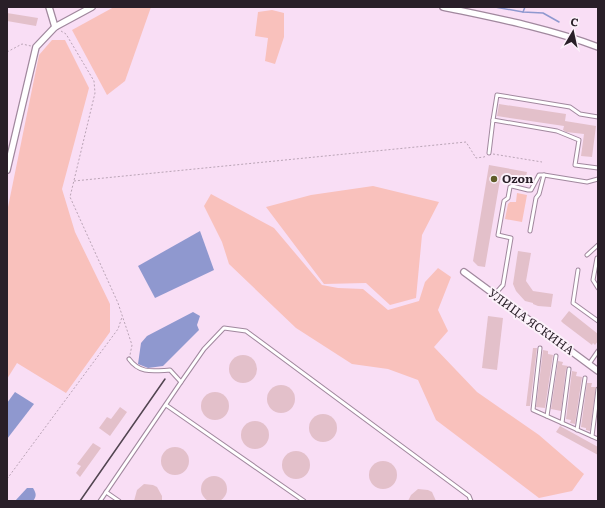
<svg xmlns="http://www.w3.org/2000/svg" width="605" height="508" viewBox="0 0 605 508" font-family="Literata,serif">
<rect width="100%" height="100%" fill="#f9def5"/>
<g fill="#f9c1bc">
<polygon points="114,7 151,7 125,81 107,95 72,30"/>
<polygon points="272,10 284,13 284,37 275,64 265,61 268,38 255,36 258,12"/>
<polygon points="52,40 65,40 89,88 62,189 75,232 110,304 110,332 66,393 17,363 7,379 7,212 39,55"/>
<polygon points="373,186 439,202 422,235 416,298 390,305 366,283 324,284 266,207 311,195"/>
<polygon points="517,193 527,195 522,222 505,219 508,204 510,202 516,202"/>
<polygon points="211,194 274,228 322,285 338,288 363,289 388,310 419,301 425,282 438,268 451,277 438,310 448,331 434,347 477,392 539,435 584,474 572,491 539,498 436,420 418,380 388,369 352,364 296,328 229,264 222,242 204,206"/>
</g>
<g fill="#8f98cf">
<polygon points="200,231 214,270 155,298 138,266"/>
<polygon points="193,312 200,316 197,325 199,330 163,366 148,368 138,364 141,343 147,336"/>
<polygon points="15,392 34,404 7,439 7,403"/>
<path d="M27 488H33C36 493 37 496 33 501H15Z"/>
</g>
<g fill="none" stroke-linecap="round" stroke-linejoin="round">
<g stroke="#8f98cf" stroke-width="1.5">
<polyline points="495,7 523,12 543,13 559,22"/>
<polyline points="523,12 525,7"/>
</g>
</g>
<g fill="#e3c0ca">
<polygon points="7,13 38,18 36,26 7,21"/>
<polygon points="499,104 566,114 565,121 596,126 592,157 581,156 584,134 566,132 563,130 564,126 497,116"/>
<polygon points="489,165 527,172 524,185 500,180 485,267 478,266 473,261"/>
<polygon points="518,251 531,253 526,281 533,291 553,294 551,307 538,306 533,304 533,303 525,301 516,291 513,284"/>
<polygon points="569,311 598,334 598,341 595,345 593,343 592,345 563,323 561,321"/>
<polygon points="488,316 503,318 497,370 482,368"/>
<polygon points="533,348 537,348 530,406 526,406"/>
<polygon points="543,350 548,351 548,354 553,355 545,408 536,407"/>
<circle cx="243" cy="369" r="14"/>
<polygon points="558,361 563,362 562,365 568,366 566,369 561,411 551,409"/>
<polygon points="572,371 577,372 576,376 582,377 575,424 570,423 571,420 566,419"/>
<polygon points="587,383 592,383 591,387 596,387 590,431 586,430 586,428 581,427"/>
<circle cx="281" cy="399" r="14"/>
<circle cx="215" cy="406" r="14"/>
<polygon points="120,407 127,412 110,436 99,428 107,417 111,419"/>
<circle cx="323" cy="428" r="14"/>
<circle cx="255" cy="435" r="14"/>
<polygon points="560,426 598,447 598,455 556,432"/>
<polygon points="93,443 101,448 80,477 76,473 81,466 77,464"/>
<circle cx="175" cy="461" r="14"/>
<circle cx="296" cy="465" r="14"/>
<circle cx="383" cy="475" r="14"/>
<circle cx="214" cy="489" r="13"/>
<polygon points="144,484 153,485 157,487 162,496 162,501 134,501 137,490"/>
<polygon points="418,489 428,490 432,492 436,501 408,501 411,495"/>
</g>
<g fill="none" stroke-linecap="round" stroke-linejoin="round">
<defs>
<g id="service">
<polyline points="493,120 497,95 570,107 580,114 598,117"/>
<polyline points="489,153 493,120 557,131 579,140 575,165 598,168"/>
<polyline points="530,231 536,198 539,194 544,175 587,182 598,179"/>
<polyline points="587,255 598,245"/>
<polyline points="598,258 597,258 593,280 598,288"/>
<polyline points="578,270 573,303 598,321"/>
<polyline points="495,294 503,285 511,238 498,235 504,201 508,198 510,187 512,186 528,190 531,190 539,175 544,175"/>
<polyline points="540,348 533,410 598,439"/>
<polyline points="589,364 598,351"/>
<polyline points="181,382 204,349 224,328 246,331 469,496 471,501"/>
<polyline points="166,405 304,501"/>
<polyline points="547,416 556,356"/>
<polyline points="562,423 569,369"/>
<polyline points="577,430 585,378"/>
<polyline points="592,436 598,389"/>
<polyline points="106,492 119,501"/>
<path d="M100 501 181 382 170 370C153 371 140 374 129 359"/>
</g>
<g id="minor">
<polyline points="49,7 55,27"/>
<path d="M443 7C495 18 548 28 598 47"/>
<polyline points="7,170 36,47 55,27 92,7"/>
<polyline points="464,272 598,371"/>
</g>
</defs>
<use href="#service" stroke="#a1889e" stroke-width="5"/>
<use href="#minor" stroke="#a1889e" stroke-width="8"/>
<g stroke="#baa4b6" stroke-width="1" stroke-dasharray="2 2" stroke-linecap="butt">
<polyline points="61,31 66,34 94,81 95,93 70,197 118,303 132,345 130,355"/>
<polyline points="7,52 22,44 31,46"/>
<polyline points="493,154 542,162"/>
<polyline points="74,181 466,142 476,158 484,157 486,156"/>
<polyline points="7,479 118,329 122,317"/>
</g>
<use href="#service" stroke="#fff" stroke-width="3"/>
<use href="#minor" stroke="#fff" stroke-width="5.5"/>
<polyline stroke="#524551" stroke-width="1.5" points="80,501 165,379"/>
</g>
<circle fill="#5f5c28" stroke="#fcf1fa" stroke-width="1.5" cx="494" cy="179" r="4"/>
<g text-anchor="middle" stroke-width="4" stroke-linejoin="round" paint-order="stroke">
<g font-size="12" font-weight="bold" fill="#291f28" stroke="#fcf1fa" text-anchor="start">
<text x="502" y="183">Ozon</text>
</g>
<g font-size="12" fill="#291f28" stroke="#fcf1fa">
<text transform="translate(531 322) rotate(36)" y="4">УЛИЦА ЯСКИНА</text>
</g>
</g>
<rect width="605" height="508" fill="none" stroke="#291f28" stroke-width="16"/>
<g transform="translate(573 32) rotate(9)" stroke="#fcf1fa" stroke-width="3" paint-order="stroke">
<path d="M0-3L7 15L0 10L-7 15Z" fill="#291f28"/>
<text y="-6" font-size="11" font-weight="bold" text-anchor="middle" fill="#291f28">С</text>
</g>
</svg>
